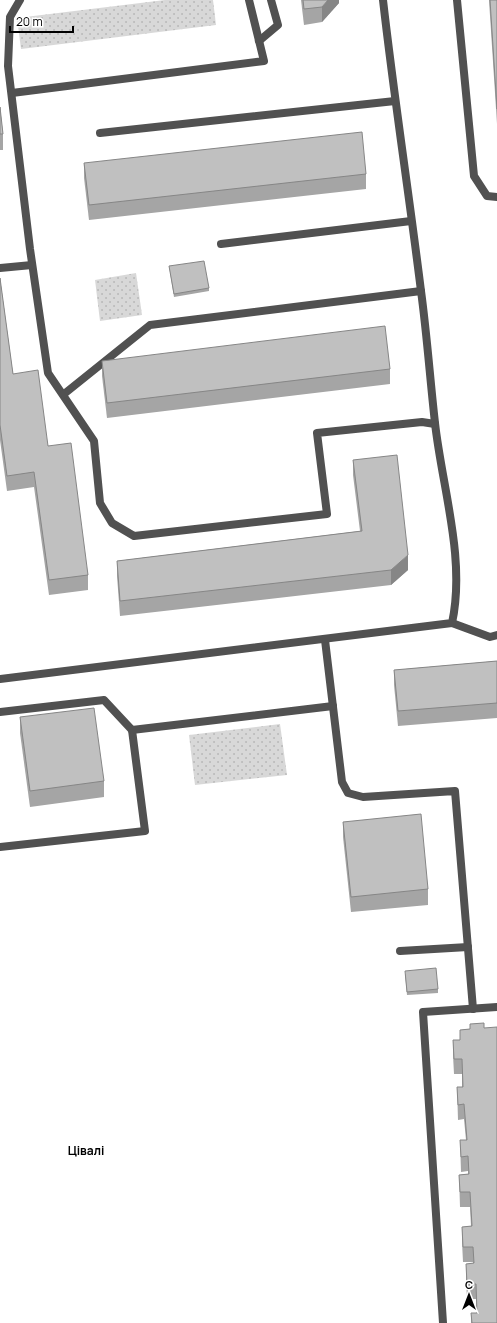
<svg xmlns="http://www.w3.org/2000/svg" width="497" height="1323" viewBox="0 0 497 1323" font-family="Manrope,sans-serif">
<defs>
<pattern id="park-dots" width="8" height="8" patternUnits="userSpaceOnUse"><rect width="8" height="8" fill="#d8d8d8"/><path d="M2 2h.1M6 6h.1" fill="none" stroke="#b8b8b8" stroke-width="1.8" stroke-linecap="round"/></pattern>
</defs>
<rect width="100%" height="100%" fill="#fff"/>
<g fill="url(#park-dots)">
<polygon points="165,0 213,0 216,25 21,49 17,18"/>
<polygon points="136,273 142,315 100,321 95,280"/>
<polygon points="280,724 287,775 195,785 189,735"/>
</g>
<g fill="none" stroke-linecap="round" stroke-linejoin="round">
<g stroke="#515151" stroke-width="8">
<polyline points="20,0 10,17 8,66 30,249 48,373 94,441 100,503 112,523 134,536 327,514 317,433 422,422 435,424"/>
<polyline points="457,0 474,176 487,196 497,197"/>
<polyline points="259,41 278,25 271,0"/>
<polyline points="12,93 264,61 249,0"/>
<polyline points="100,133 395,101"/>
<polyline points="221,244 411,221"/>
<polyline points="0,268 32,265"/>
<polyline points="64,394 150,325 421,291"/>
<polyline points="452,623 490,637 497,635"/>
<polyline points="325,640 342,782 348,793 363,797 455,791 473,1009"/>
<path d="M0 679 452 623C466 559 442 487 435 423 430 379 427 335 421 291 409 194 394 97 383 0"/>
<polyline points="0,712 104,700 132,730 145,831 0,847"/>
<polyline points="132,730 333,706"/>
<polyline points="400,951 468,947"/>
<polyline points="443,1323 423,1012 497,1007"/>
</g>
</g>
<g fill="#a5a5a5">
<polygon points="301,0 339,0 339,3 322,22 304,25"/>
<polygon points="489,0 497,0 497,124"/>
<polygon points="0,107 3,134 3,150 0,150"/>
<polygon points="84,163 366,174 366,189 89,220 84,178"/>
<polygon points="169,266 209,288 209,291 174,297"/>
<polygon points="0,278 13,374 48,446 88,575 88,590 49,595 34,487 7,491 0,440"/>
<polygon points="102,361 390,369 390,384 107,418 102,376"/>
<polygon points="353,460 408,570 391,585 120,616 117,576 117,561 360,531 353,475"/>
<polygon points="497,661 497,718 398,726 394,685 394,670"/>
<polygon points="20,717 104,781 104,797 30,807 20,733"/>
<polygon points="343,822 428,889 428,905 351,912 343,837"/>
<polygon points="405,974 438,989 438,993 407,995"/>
<polygon points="470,1024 497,1323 471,1323 471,1313 476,1313 476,1299 467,1299 466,1279 466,1264 473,1263 473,1262 463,1262 462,1242 462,1227 471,1226 470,1207 460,1207 459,1175 468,1174 468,1171 461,1172 460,1140 466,1140 464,1119 458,1120 457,1087 462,1087 462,1074 454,1074 453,1055 453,1040 460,1040 460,1030 470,1029"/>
</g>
<g fill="#868686">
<polygon points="328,0 339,0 339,3 322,22 322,7"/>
<polygon points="408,555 408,570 391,585 391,570"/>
</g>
<g fill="#c0c0c0" stroke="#868686">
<polygon points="303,0 328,0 322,7 304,9"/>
<polygon points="490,0 497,0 497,109"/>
<polygon points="0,107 3,134 0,134"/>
<polygon points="362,132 366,174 89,205 84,163"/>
<polygon points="204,261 209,288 174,294 169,266"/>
<polygon points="0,278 13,374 38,370 48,446 71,443 88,575 49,580 34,472 7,476 0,425"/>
<polygon points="385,326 390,369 107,403 102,361"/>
<polygon points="397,455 408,555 391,570 120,601 117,561 362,531 353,460"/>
<polygon points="497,661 497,703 398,711 394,670"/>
<polygon points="94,708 104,781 30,791 20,717"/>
<polygon points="421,814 428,889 351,897 343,822"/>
<polygon points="436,968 438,989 407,992 405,971"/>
<polygon points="484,1023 484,1028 497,1027 497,1323 472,1323 471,1313 477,1313 476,1284 467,1284 466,1264 474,1263 473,1247 463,1247 462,1227 472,1226 470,1192 460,1192 459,1175 469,1174 468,1156 461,1157 460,1140 467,1140 464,1104 458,1105 457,1087 463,1087 462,1059 454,1059 453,1040 460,1040 460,1030 470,1029 470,1024"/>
</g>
<g text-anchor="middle" stroke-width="4" stroke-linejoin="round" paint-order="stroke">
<g font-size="12" font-weight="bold" fill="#000" stroke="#fff">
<text x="86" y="1155">Цівалі</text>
</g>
</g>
<g transform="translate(469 1295)" stroke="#ffffff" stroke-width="3" paint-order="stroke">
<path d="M0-3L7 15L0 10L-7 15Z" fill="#000000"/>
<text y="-6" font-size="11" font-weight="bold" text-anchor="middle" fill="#000000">С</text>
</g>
<path d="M10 26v6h63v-6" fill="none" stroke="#000000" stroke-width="2"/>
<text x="16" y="26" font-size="12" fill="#000000" stroke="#ffffff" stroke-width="3" paint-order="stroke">20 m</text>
</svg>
